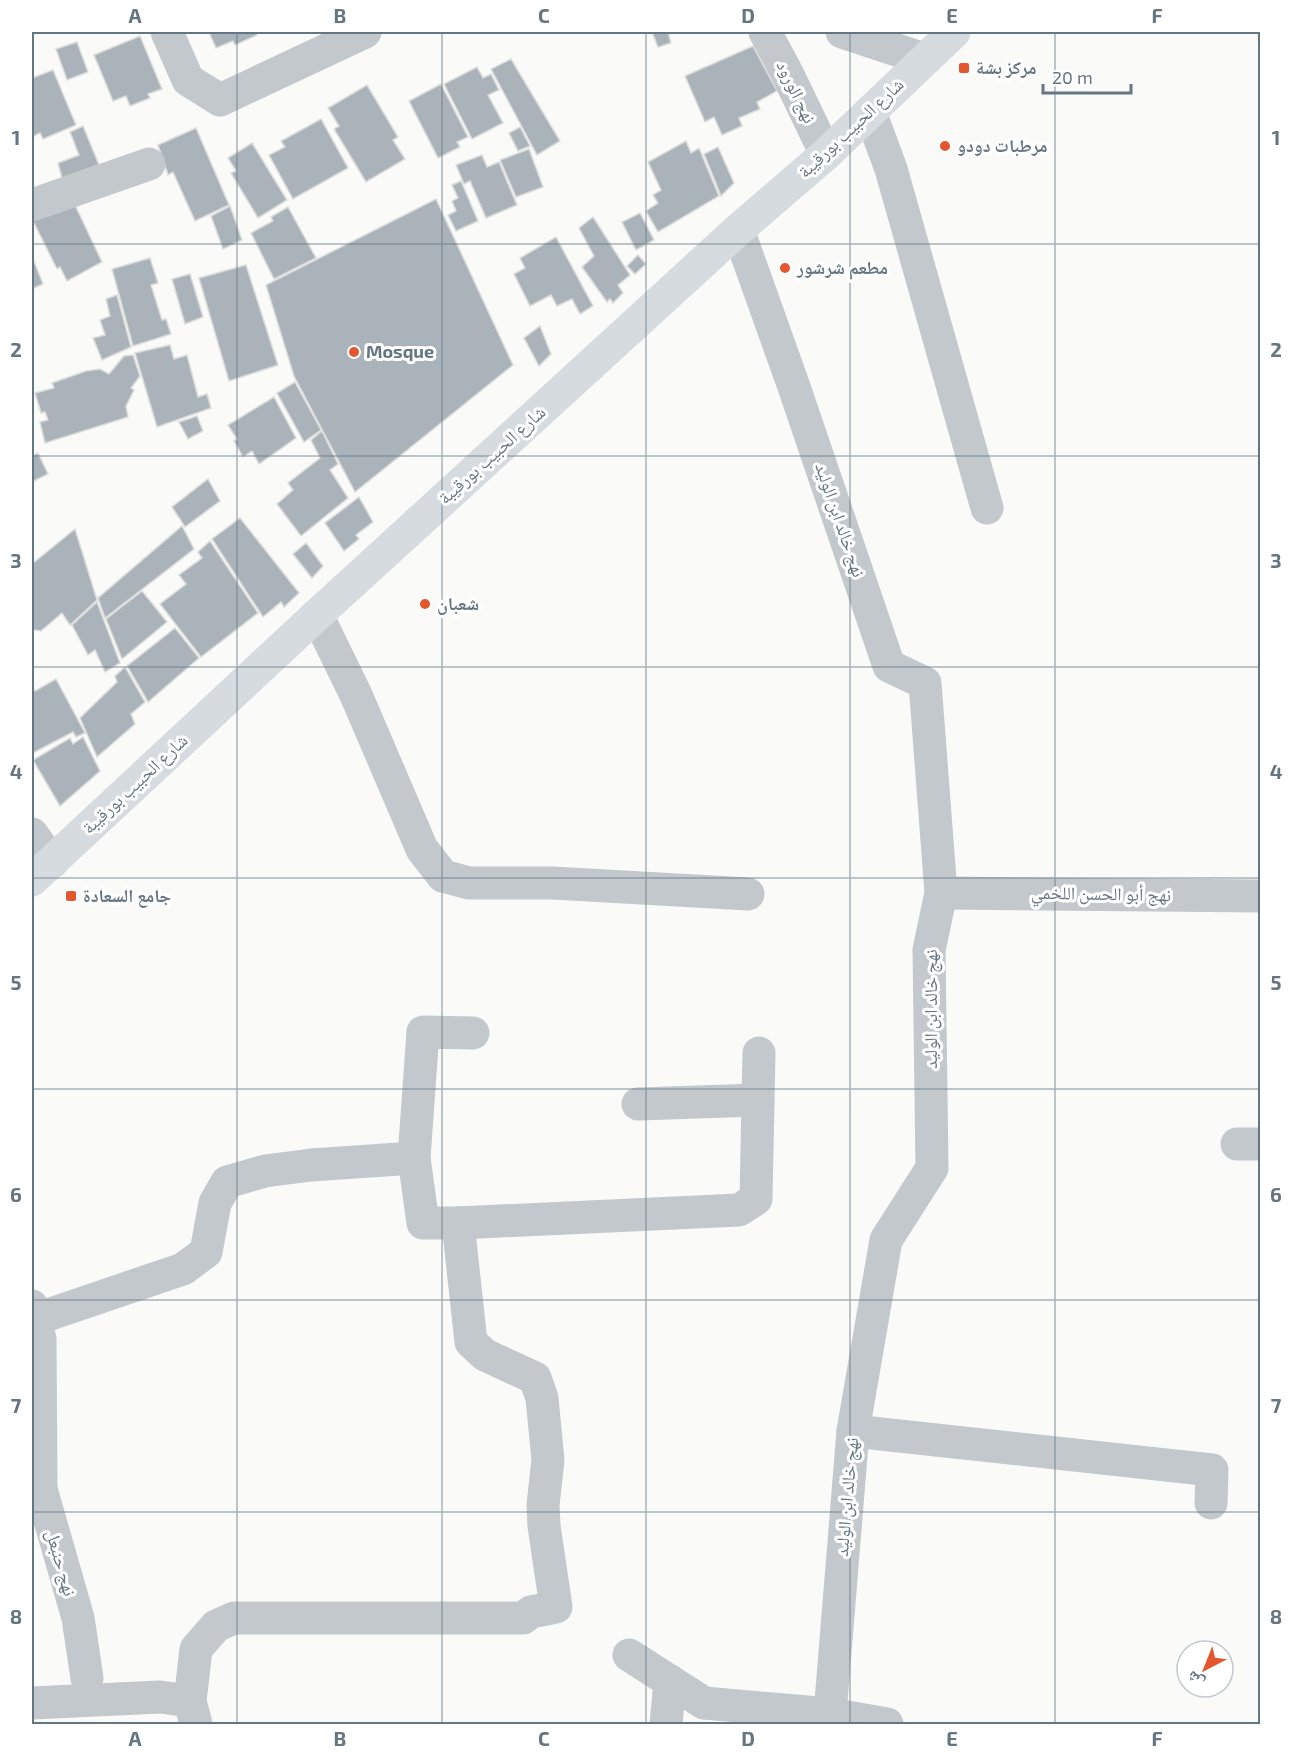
<svg xmlns="http://www.w3.org/2000/svg" width="1292" height="1756" viewBox="0 0 1292 1756" font-family="'Exo 2','Noto Naskh Arabic',sans-serif">
<rect width="100%" height="100%" fill="#fafaf8"/>
<g fill="#aab3b9" stroke="#dcdcda" stroke-width="1.5">
<polygon points="209,32 256,32 257,35 235,45 233,41 216,48"/>
<polygon points="652,32 668,32 671,43 658,47"/>
<polygon points="140,36 162,89 148,94 150,98 130,106 126,96 113,101 94,55"/>
<polygon points="77,42 88,72 67,80 56,49"/>
<polygon points="753,46 777,91 757,102 760,109 739,118 742,126 722,135 714,117 705,122 685,76"/>
<polygon points="511,59 560,141 537,155 491,69"/>
<polygon points="477,67 483,78 491,74 499,90 488,95 503,123 472,139 444,84"/>
<polygon points="53,70 76,125 43,139 40,133 32,137 32,78"/>
<polygon points="441,84 468,137 457,142 460,147 438,158 409,101"/>
<polygon points="367,85 398,137 393,140 405,159 366,182 334,129 339,126 328,108"/>
<polygon points="321,119 348,168 293,199 269,155 285,147 281,141"/>
<polygon points="83,126 99,165 62,178 58,163 79,155 70,132"/>
<polygon points="520,127 530,146 518,151 509,133"/>
<polygon points="196,128 229,205 195,221 173,172 168,175 158,145"/>
<polygon points="686,141 691,153 699,148 719,196 658,232 646,211 658,203 653,195 661,190 648,162"/>
<polygon points="252,143 287,200 258,218 231,173 236,171 228,158"/>
<polygon points="718,147 734,183 721,196 704,154"/>
<polygon points="529,149 543,187 516,197 500,160"/>
<polygon points="482,155 487,167 499,162 517,205 486,218 470,181 464,184 456,165"/>
<polygon points="461,181 478,221 456,231 448,215 456,211 452,201 458,198 452,185"/>
<polygon points="436,199 513,365 355,492 294,376 266,285"/>
<polygon points="74,203 102,262 67,281 60,267 57,269 32,219"/>
<polygon points="230,206 242,240 223,249 211,216"/>
<polygon points="288,207 316,258 274,279 251,233 273,221 271,217"/>
<polygon points="640,213 654,240 636,250 622,222"/>
<polygon points="593,217 630,275 618,285 623,293 613,303 610,299 607,302 582,267 594,256 579,228"/>
<polygon points="556,237 593,306 580,314 572,299 557,306 551,295 530,306 514,274 525,268 520,258"/>
<polygon points="638,255 646,264 635,274 627,266"/>
<polygon points="32,256 43,284 32,289"/>
<polygon points="150,258 158,283 151,285 162,320 166,319 171,334 133,346 112,269"/>
<polygon points="246,265 278,365 229,381 199,278"/>
<polygon points="190,274 203,317 185,324 172,279"/>
<polygon points="117,295 131,347 102,360 93,338 105,335 100,320 110,316 106,299"/>
<polygon points="540,326 551,354 539,366 524,338"/>
<polygon points="170,345 174,359 187,355 198,397 207,394 211,408 157,427 135,353"/>
<polygon points="133,355 140,376 131,388 134,390 126,406 128,417 45,443 40,422 48,420 45,412 41,413 35,393 54,388 52,383 86,371 100,369 109,374 124,356"/>
<polygon points="295,382 321,430 304,442 277,393"/>
<polygon points="274,397 296,438 259,464 252,451 243,457 234,441 237,439 228,425"/>
<polygon points="197,416 203,431 188,439 179,422"/>
<polygon points="322,431 338,464 330,470 348,498 301,536 277,504 293,490 288,483 320,458 311,440"/>
<polygon points="38,453 48,474 32,482 32,456"/>
<polygon points="208,479 220,501 185,527 172,507"/>
<polygon points="359,497 373,522 356,535 359,539 344,551 325,523"/>
<polygon points="240,518 299,593 284,607 281,602 263,617 212,539"/>
<polygon points="182,526 194,549 105,618 98,598"/>
<polygon points="75,529 97,600 70,625 62,613 41,631 34,630 32,629 32,564"/>
<polygon points="210,541 258,613 201,657 160,604 186,584 179,575 202,558 198,552"/>
<polygon points="306,543 323,566 312,578 293,554"/>
<polygon points="142,591 167,622 122,659 106,619"/>
<polygon points="97,602 120,663 105,672 95,650 88,655 72,625"/>
<polygon points="175,628 199,658 148,702 127,666"/>
<polygon points="125,667 145,702 131,714 135,724 97,757 80,718 117,682 115,676"/>
<polygon points="56,679 85,733 76,737 73,732 33,753 32,686 35,691"/>
<polygon points="83,737 100,771 60,806 33,760 70,738 73,744"/>
</g>
<g fill="none" stroke-linecap="round" stroke-linejoin="round">
<g stroke="#c3c8cc" stroke-width="33">
<polyline points="167,32 188,80 220,100 365,32"/>
<polyline points="765,32 787,73 826,154"/>
<polyline points="842,32 924,59"/>
<polyline points="870,112 891,169 987,508"/>
<polyline points="32,205 149,164"/>
<polyline points="738,230 793,384 889,666 925,683 941,893 929,950 932,1168 886,1240 853,1431 830,1714"/>
<polyline points="317,615 356,695 422,849 443,876 469,883 553,883 748,894"/>
<polyline points="32,834 52,862"/>
<polyline points="941,893 1260,896"/>
<polyline points="638,1104 758,1100"/>
<polyline points="1237,1144 1260,1144"/>
<polyline points="458,1223 739,1210 756,1199 759,1053"/>
<polyline points="32,1306 40,1339 41,1489 78,1618 87,1678"/>
<polyline points="36,1319 183,1269 206,1252 215,1203 227,1182 265,1171 311,1165 414,1158 423,1032 473,1033"/>
<polyline points="853,1431 1212,1470 1211,1503"/>
<polyline points="629,1655 704,1703 830,1714 887,1724"/>
<polyline points="32,1703 160,1697 190,1701"/>
<polyline points="196,1724 190,1701 196,1649 216,1626 234,1618 523,1618 531,1612 556,1607 544,1526 543,1505 548,1460 542,1398 535,1378 485,1355 471,1342 458,1223 423,1223 414,1158"/>
<polyline points="666,1724 670,1681"/>
</g>
<polyline stroke="#d6dbdf" stroke-width="33" points="32,880 317,615 738,230 826,154 954,32"/>
</g>
<path fill="none" stroke="#657683" stroke-width="1.5" stroke-opacity="0.55" d="M237 32V1724M442 32V1724M646 32V1724M850 32V1724M1055 32V1724M32 244H1260M32 456H1260M32 667H1260M32 878H1260M32 1089H1260M32 1300H1260M32 1512H1260"/>
<g fill="#e4572e" stroke="#fff" stroke-width="2">
<rect x="958" y="62" width="12" height="12" rx="3"/>
<circle cx="945" cy="146" r="6"/>
<circle cx="785" cy="268" r="6"/>
<circle cx="354" cy="352" r="6"/>
<circle cx="425" cy="604" r="6"/>
<rect x="65" y="890" width="12" height="12" rx="3"/>
</g>
<g text-anchor="middle" stroke-width="6" stroke-linejoin="round" paint-order="stroke">
<g font-size="18" font-weight="bold" fill="#657683" stroke="#fff" text-anchor="start">
<text x="976" y="74">مركز بشة</text>
<text x="957" y="152">مرطبات دودو</text>
<text x="797" y="274">مطعم شرشور</text>
<text x="366" y="358">Mosque</text>
<text x="437" y="610">شعبان</text>
<text x="83" y="902">جامع السعادة</text>
</g>
<g font-size="18" fill="#657683" stroke="#fff">
<text transform="translate(796 92) rotate(64)" y="6">نهج الورود</text>
<text transform="translate(851 128) rotate(-43)" y="6">شارع الحبيب بورقيبة</text>
<text transform="translate(492 455) rotate(-42)" y="6">شارع الحبيب بورقيبة</text>
<text transform="translate(840 520) rotate(71)" y="6">نهج خالد ابن الوليد</text>
<text transform="translate(135 784) rotate(-43)" y="6">شارع الحبيب بورقيبة</text>
<text transform="translate(1101 894) rotate(1)" y="6">نهج أبو الحسن اللخمي</text>
<text transform="translate(931 1009) rotate(-90)" y="6">نهج خالد ابن الوليد</text>
<text transform="translate(847 1497) rotate(-85)" y="6">نهج خالد ابن الوليد</text>
<text transform="translate(61 1563) rotate(74)" y="6">نهج حنبعل</text>
</g>
</g>
<rect width="1292" height="1756" fill="none" stroke="#ffffff" stroke-width="66"/>
<g transform="translate(1205 1669) rotate(222)"><circle r="28" fill="#ffffff" stroke="#c1c8cd" stroke-width="1.5"/>
<path d="M0-4.5L10 22L0 15L-10 22Z" fill="#e4572e"/>
<text y="-9" font-size="16" font-weight="bold" text-anchor="middle" fill="#657683">ش</text>
</g>
<path d="M1043 84v9h88v-9" fill="none" stroke="#657683" stroke-width="3"/>
<text x="1052" y="84" font-size="18" fill="#657683" stroke="#ffffff" stroke-width="4.5" paint-order="stroke">20 m</text>
<rect x="33" y="33" width="1226" height="1690" fill="none" stroke="#657683" stroke-width="2"/>
<g font-size="20" text-anchor="middle" font-weight="bold" fill="#657683">
<text x="135" y="23">A</text>
<text x="340" y="23">B</text>
<text x="544" y="23">C</text>
<text x="748" y="23">D</text>
<text x="952" y="23">E</text>
<text x="1157" y="23">F</text>
<text x="16" y="145">1</text>
<text x="1276" y="145">1</text>
<text x="16" y="357">2</text>
<text x="1276" y="357">2</text>
<text x="16" y="568">3</text>
<text x="1276" y="568">3</text>
<text x="16" y="779">4</text>
<text x="1276" y="779">4</text>
<text x="16" y="990">5</text>
<text x="1276" y="990">5</text>
<text x="16" y="1202">6</text>
<text x="1276" y="1202">6</text>
<text x="16" y="1413">7</text>
<text x="1276" y="1413">7</text>
<text x="16" y="1624">8</text>
<text x="1276" y="1624">8</text>
<text x="135" y="1746">A</text>
<text x="340" y="1746">B</text>
<text x="544" y="1746">C</text>
<text x="748" y="1746">D</text>
<text x="952" y="1746">E</text>
<text x="1157" y="1746">F</text>
</g>
</svg>
